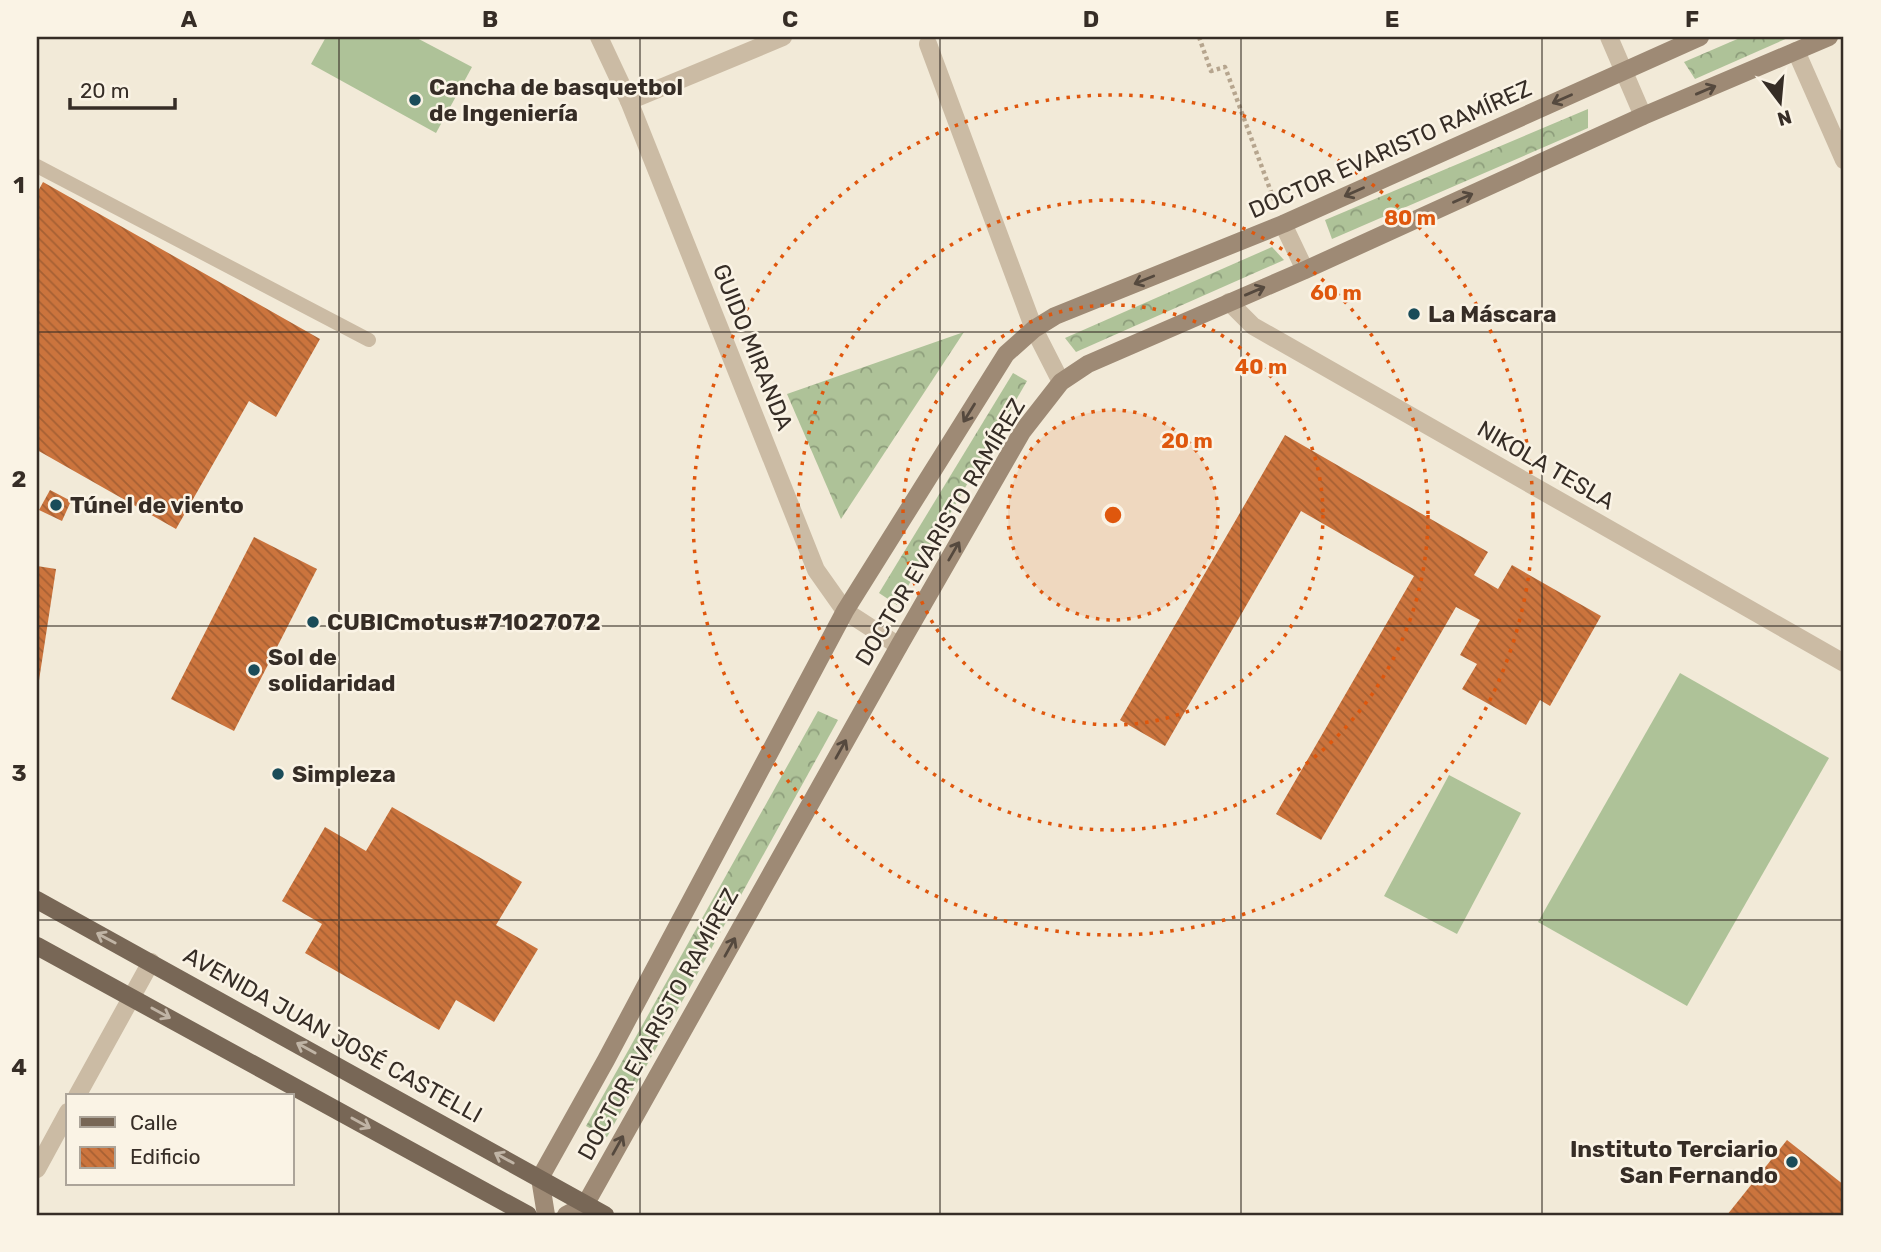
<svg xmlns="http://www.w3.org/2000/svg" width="1881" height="1252" viewBox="0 0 1881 1252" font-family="Rubik,sans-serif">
<defs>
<pattern id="forest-crowns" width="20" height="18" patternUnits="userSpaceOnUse" patternTransform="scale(1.75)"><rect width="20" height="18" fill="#aec298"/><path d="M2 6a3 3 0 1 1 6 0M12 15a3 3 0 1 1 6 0" fill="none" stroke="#8e9e7c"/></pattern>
<pattern id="building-back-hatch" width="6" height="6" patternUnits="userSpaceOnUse" patternTransform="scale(1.75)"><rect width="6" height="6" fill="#cb743d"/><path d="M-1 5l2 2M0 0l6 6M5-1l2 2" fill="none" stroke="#a66033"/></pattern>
</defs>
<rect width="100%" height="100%" fill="#f2ead8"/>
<g fill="url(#forest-crowns)">
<polygon points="1742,37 1790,37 1695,79 1684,62"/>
<polygon points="1588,109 1588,128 1332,239 1325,220"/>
<polygon points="1272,247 1284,260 1076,352 1065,338"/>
<polygon points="964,332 841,519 787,394"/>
<polygon points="1013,373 1027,381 897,605 879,593"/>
<polygon points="818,711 838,720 607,1137 586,1126"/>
</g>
<g fill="#aec298">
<polygon points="326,37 415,37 472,67 436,133 311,64"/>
<polygon points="1680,673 1829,758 1687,1006 1538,922"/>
<polygon points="1449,775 1521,813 1457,934 1384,896"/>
</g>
<g fill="url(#building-back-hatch)">
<polygon points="43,182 320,339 276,417 249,401 176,529 37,450 37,193"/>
<polygon points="1285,435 1488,552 1474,575 1498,589 1512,565 1601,616 1550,706 1540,700 1526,725 1462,689 1477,664 1460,655 1480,620 1456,607 1321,840 1276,814 1414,576 1301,511 1165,746 1120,720"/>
<polygon points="50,490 71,501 62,521 39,510"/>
<polygon points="254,537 317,569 234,731 171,699"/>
<polygon points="37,566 56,569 38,687 37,687"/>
<polygon points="392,807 522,882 496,925 538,949 494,1022 456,1000 439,1030 305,953 322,924 282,901 325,827 366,851"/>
<polygon points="1787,1140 1844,1185 1844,1215 1727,1215"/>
</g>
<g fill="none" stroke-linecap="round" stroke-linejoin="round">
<polyline stroke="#b6a58e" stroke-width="4.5" stroke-dasharray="3.5 3.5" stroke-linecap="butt" points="1199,37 1211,71 1225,67 1274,200"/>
<polyline stroke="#cbbba4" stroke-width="14" points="37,166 369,340"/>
<g stroke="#cbbba4" stroke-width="18">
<polyline points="599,37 629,101 816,570 845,611 899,646"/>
<polyline points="1609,37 1643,116"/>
<polyline points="928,44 1034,329 1061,382"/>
<polyline points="1796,51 1844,160"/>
<polyline points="629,101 783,37"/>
<polyline points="1283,224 1305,270"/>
<polyline points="1229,302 1253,326 1844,663"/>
<polyline points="77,1096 151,962"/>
<polyline points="37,1169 68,1112"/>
</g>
<g stroke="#9e8a75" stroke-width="18">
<polyline points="546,1215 540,1178 606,1060 845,611 1006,354 1034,329 1055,316 1283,224 1700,37"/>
<polyline points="566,1215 585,1205 899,646 1022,432 1061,382 1088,364 1305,270 1643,116 1829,37"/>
</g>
<g stroke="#786756" stroke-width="18">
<polyline points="37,900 605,1215"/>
<polyline points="37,946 528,1215"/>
</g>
</g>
<defs><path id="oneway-shaft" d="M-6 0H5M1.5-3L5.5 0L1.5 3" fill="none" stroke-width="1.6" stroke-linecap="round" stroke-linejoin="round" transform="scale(1.75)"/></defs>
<g stroke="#55493e">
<use href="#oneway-shaft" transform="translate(1706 90) rotate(-23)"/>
<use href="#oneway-shaft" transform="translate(1562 99) rotate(156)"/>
<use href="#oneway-shaft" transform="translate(1354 192) rotate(156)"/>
<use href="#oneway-shaft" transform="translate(1463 198) rotate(-24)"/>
<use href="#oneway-shaft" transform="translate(1144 280) rotate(158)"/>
<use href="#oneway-shaft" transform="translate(1255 291) rotate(-23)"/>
<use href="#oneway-shaft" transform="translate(969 413) rotate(122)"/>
<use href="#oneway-shaft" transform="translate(954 551) rotate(-60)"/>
<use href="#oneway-shaft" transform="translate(841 749) rotate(-61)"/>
<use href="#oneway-shaft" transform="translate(730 947) rotate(-61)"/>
<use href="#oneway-shaft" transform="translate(618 1145) rotate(-61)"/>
</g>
<g stroke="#c0b4a5">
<use href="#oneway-shaft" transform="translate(106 938) rotate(-152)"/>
<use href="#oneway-shaft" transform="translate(161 1013) rotate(29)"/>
<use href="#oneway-shaft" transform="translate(306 1048) rotate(-151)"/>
<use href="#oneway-shaft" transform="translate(361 1123) rotate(29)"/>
<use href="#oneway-shaft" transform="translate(504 1158) rotate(-151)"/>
</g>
<path fill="none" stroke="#362d26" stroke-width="2" stroke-opacity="0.55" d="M339 37V1215M640 37V1215M940 37V1215M1241 37V1215M1542 37V1215M37 332H1844M37 626H1844M37 920H1844"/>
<circle cx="1113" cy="515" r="105" fill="#df570d" fill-opacity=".12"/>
<g fill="none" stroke="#df570d" stroke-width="3.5" stroke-dasharray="3.5 7">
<circle cx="1113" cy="515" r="105"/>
<circle cx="1113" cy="515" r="210"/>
<circle cx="1113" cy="515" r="315"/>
<circle cx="1113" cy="515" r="420"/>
</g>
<g fill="#1a4c59" stroke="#faf3e5" stroke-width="2.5">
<circle cx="415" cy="100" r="7"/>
<circle cx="1414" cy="314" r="7"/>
<circle cx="56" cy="505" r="7"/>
<circle cx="313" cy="622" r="7"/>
<circle cx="254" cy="670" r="7"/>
<circle cx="278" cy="774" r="7"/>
<circle cx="1792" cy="1162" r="7"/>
</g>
<g text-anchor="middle" stroke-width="5" stroke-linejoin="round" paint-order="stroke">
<g font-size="23" font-weight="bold" fill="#362d26" stroke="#faf3e5" text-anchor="start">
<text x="429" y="95">Cancha de basquetbol<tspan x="429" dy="26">de Ingeniería</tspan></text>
<text x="1428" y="322">La Máscara</text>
<text x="70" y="513">Túnel de viento</text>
<text x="327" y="630">CUBICmotus#71027072</text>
<text x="268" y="665">Sol de<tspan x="268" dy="26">solidaridad</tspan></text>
<text x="292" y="782">Simpleza</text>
<text x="1778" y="1157" text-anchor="end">Instituto Terciario<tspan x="1778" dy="26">San Fernando</tspan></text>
</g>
<g font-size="23" fill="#362d26" stroke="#faf3e5">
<text transform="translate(1390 149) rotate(-24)" y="8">DOCTOR EVARISTO RAMÍREZ</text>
<text transform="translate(753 347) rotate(68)" y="8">GUIDO MIRANDA</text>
<text transform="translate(1546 465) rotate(30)" y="8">NIKOLA TESLA</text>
<text transform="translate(940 532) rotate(-59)" y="8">DOCTOR EVARISTO RAMÍREZ</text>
<text transform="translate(658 1024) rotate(-61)" y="8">DOCTOR EVARISTO RAMÍREZ</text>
<text transform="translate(333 1035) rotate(29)" y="8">AVENIDA JUAN JOSÉ CASTELLI</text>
</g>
</g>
<circle cx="1113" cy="515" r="10" fill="#df570d" stroke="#faf3e5" stroke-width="3.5"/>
<g font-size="21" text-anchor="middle" font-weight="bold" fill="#df570d" stroke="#faf3e5" stroke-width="5" stroke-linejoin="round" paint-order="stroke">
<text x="1410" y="225">80 m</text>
<text x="1336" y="300">60 m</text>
<text x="1261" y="374">40 m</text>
<text x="1187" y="448">20 m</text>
</g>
<rect width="1881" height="1252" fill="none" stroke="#faf3e5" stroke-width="77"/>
<rect x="66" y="1094" width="228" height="91" fill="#faf3e5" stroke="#aca499" stroke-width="2"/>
<rect x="80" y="1117" width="35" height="10" fill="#786756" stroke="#aca499" stroke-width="2"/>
<text x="130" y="1130" font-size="21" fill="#362d26">Calle</text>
<rect x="80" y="1147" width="35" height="21" fill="url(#building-back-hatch)" stroke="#aca499" stroke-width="2"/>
<text x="130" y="1164" font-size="21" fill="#362d26">Edificio</text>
<g transform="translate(1780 102) rotate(164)" stroke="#faf3e5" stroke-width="5" paint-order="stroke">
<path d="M0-5L12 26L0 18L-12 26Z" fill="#362d26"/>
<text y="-10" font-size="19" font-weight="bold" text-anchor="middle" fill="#362d26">N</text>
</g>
<path d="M70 98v10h105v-10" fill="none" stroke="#362d26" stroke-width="3.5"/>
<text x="80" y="98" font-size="21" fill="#362d26" stroke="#faf3e5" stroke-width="5" paint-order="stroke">20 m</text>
<rect x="38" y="38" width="1804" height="1176" fill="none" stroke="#362d26" stroke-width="2.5"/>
<g font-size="23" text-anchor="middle" font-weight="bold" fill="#362d26">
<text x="189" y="27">A</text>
<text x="490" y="27">B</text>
<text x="790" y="27">C</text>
<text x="1091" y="27">D</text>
<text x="1392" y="27">E</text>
<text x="1692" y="27">F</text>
<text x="19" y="193">1</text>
<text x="19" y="487">2</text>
<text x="19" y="781">3</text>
<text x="19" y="1075">4</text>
</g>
</svg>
